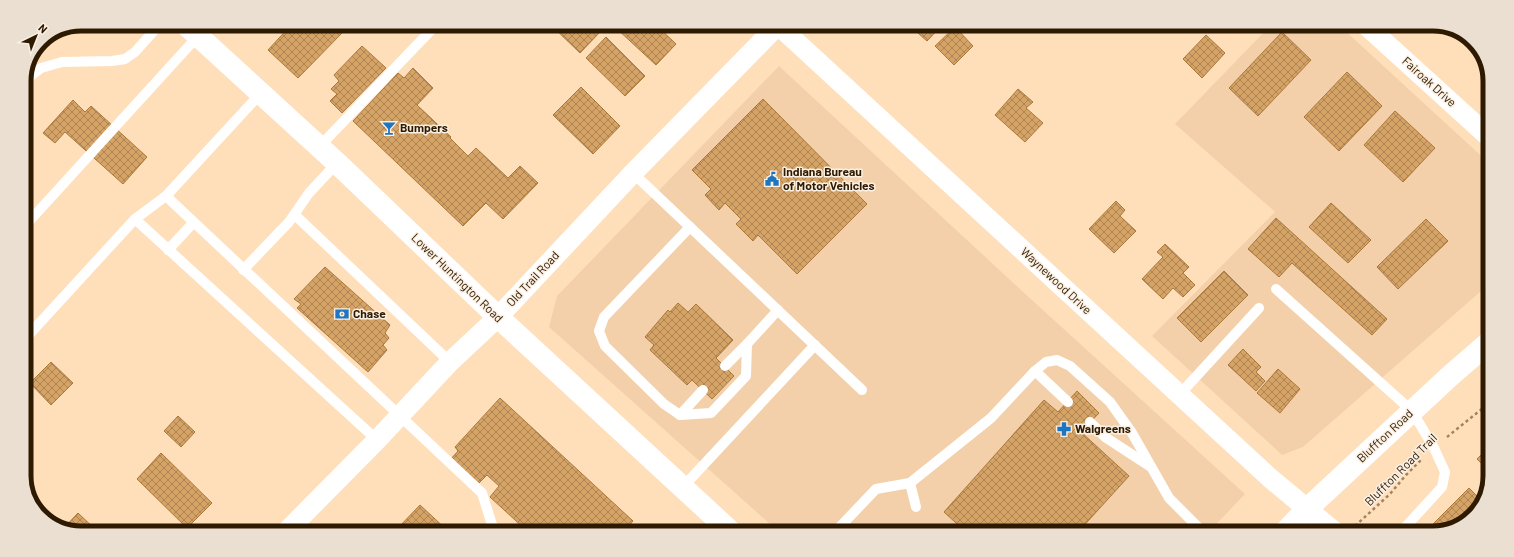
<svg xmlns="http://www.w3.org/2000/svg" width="1514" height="557" viewBox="0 0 1514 557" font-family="Barlow,sans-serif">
<defs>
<pattern id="building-cross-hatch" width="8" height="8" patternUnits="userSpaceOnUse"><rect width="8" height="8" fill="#d6a366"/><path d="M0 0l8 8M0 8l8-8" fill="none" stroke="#ae8452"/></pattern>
</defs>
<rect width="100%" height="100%" fill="#ffdfba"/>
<g fill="#f3d0a9">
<polygon points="1269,27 1341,27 1489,163 1488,285 1303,447 1282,455 1152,336 1275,212 1175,124"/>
<polygon points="779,66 1021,290 1245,494 1208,533 779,532 549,327 557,296"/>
</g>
<g fill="url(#building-cross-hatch)" stroke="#a9783b">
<polygon points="292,24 333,25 342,33 298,78 268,50"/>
<polygon points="551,25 592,25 600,32 580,53"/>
<polygon points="619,25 656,25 676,44 656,65 616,28"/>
<polygon points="685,25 696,25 691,31"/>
<polygon points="910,26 941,26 927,41"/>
<polygon points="955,27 973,46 954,65 935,46"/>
<polygon points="1282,32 1311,60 1258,116 1229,88"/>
<polygon points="1206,35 1225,53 1202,78 1183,59"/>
<polygon points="606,37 645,76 625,96 586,58"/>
<polygon points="362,46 386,68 342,113 330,101 337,94 331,89 339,81 334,75"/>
<polygon points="413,68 433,88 417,105 451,137 450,138 468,156 476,148 508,178 520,166 538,183 503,219 486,203 463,226 353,121 398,73 404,78"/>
<polygon points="1347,72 1382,106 1339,151 1304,117"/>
<polygon points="581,87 620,126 593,154 553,115"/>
<polygon points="1018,89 1033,102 1026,108 1043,123 1025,142 995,115"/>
<polygon points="763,99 867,204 797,274 758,235 753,241 736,224 741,219 725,203 719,210 705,195 711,189 692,170"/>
<polygon points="73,100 85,112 91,106 147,157 123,184 65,132 55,143 43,133"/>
<polygon points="1395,111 1435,148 1403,182 1364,145"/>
<polygon points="1116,201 1125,210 1120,216 1136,231 1114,253 1089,229"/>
<polygon points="1331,203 1371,240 1348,263 1309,227"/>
<polygon points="1276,218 1387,319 1372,335 1292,263 1279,277 1248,249"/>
<polygon points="1426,219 1448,241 1398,289 1377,267"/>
<polygon points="1165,244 1189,267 1183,273 1195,285 1183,297 1173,288 1163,299 1142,279 1163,257 1157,252"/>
<polygon points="325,267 390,325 385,333 389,338 383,345 387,350 368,372 297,308 301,304 294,299"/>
<polygon points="1224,271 1248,295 1201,342 1177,318"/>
<polygon points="678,303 688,312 696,304 733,340 716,358 734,376 712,399 692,380 687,385 650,350 654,345 645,337 668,310 670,312"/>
<polygon points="1243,349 1261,367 1256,372 1265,381 1256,391 1228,365"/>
<polygon points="51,362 73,383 51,405 30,383"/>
<polygon points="1278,369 1300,389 1280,413 1257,393"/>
<polygon points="1077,391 1099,413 1081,432 1129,476 1078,532 966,532 944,512 1044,400 1058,412"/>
<polygon points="500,398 633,521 624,531 527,531 490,497 499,486 487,475 476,486 449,461 458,451 455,447"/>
<polygon points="178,416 195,432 181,447 164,431"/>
<polygon points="1487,449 1487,469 1477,459"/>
<polygon points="161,453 212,503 187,528 137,479"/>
<polygon points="1469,488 1482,501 1468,521 1440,531 1433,524"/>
<polygon points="420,505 448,531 396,530"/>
<polygon points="78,513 95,529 95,530 62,530"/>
<polygon points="135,526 139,530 130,530"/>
</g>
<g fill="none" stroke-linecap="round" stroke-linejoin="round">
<g stroke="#9f8565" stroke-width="2.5" stroke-dasharray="3 3" stroke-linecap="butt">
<polyline points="1447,437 1488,404"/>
<polyline points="1355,526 1390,494 1406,475 1421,460"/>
</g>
<g stroke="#fff" stroke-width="10">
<polyline points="24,81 41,68 62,62 112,61 125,59 135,52 160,24"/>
<polyline points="261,93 166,196 482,493 494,531"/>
<polyline points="319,147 436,25"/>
<polyline points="633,173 862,390"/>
<polyline points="295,215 450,362"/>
<polyline points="135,219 377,440"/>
<polyline points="24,227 198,36"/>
<polyline points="690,227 604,317 599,331 605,346 664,404 680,415 711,413 746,376 747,344 778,310"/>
<polyline points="168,250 193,223"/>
<polyline points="243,270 289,222 309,193 337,163"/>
<polyline points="1276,289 1412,411 1434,448 1445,472 1442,487 1400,533"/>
<polyline points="24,324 32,331"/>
<polyline points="24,340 135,219 166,196"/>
<polyline points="725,366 747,344"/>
<polyline points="1035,371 1068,402"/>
<polyline points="1180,394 1259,308"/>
<polyline points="680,415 703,390"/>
<polyline points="1090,422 1105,437 1151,467"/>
<polyline points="910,483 916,507"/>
<polyline points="682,488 815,345"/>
<polyline points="835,532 876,489 910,483 991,418 1035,371 1046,362 1057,360 1070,366 1110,402 1132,433 1169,498 1204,533"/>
</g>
<g stroke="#fff" stroke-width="20">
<polyline points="1368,27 1489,137"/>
<polyline points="287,531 377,440 450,362 498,317 633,173 778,25 1270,478 1336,533"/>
</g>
<g stroke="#fff" stroke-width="22">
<polyline points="185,24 337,163 498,317 730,531"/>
<polyline points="1284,533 1307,509 1450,376 1488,343"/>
</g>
</g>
<defs>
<symbol id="bar-bare" viewBox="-9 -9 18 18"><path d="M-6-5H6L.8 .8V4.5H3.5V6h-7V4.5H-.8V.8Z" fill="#1e76c3" stroke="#fbf0e4" stroke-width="2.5" paint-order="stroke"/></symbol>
<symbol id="civic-bare" viewBox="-9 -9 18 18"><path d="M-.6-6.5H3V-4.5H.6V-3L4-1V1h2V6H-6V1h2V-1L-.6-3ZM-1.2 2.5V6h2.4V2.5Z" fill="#1e76c3" stroke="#fbf0e4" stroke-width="2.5" paint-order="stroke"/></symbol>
<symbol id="bank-bare" viewBox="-9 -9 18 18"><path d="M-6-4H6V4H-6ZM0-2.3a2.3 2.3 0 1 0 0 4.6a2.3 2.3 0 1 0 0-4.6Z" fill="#1e76c3" stroke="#fbf0e4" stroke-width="2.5" paint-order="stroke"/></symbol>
<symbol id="pharmacy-bare" viewBox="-9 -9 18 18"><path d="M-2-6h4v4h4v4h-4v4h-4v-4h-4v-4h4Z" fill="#1e76c3" stroke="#fbf0e4" stroke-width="2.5" paint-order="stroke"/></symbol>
</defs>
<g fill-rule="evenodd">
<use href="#bar-bare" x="379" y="118" width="20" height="20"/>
<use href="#civic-bare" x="762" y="169" width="20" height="20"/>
<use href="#bank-bare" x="332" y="304" width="20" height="20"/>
<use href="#pharmacy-bare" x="1054" y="419" width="20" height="20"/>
</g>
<g text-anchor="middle" stroke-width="3" stroke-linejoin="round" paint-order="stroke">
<g font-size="12" fill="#2e1a01" stroke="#fbf0e4">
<text transform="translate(1429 82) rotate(42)" y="4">Fairoak Drive</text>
<text transform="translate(457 278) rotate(44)" y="4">Lower Huntington Road</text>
<text transform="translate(533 279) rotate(-47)" y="4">Old Trail Road</text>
<text transform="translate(1056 281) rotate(43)" y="4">Waynewood Drive</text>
<text transform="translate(1385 436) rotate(-43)" y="4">Bluffton Road</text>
<text transform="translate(1401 470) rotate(-45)" y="4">Bluffton Road Trail</text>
</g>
<g font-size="12" font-weight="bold" fill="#2e1a01" stroke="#fbf0e4" text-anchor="start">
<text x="400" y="132">Bumpers</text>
<text x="783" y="176">Indiana Bureau<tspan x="783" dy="14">of Motor Vehicles</tspan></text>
<text x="353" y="318">Chase</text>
<text x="1075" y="433">Walgreens</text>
</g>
</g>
<path d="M0 0H1514V557H0ZM81 31H1433A50 50 0 0 1 1483 81V476A50 50 0 0 1 1433 526H81A50 50 0 0 1 31 476V81A50 50 0 0 1 81 31Z" fill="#ebdfd2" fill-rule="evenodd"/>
<path fill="none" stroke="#2e1a01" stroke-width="5" d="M81 31H1433A50 50 0 0 1 1483 81V476A50 50 0 0 1 1433 526H81A50 50 0 0 1 31 476V81A50 50 0 0 1 81 31Z"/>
<g transform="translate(36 36) rotate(43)" stroke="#fbf0e4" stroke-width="3" paint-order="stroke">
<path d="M0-3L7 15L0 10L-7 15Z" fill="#2e1a01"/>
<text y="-6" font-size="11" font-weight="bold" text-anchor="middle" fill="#2e1a01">N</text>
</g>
</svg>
